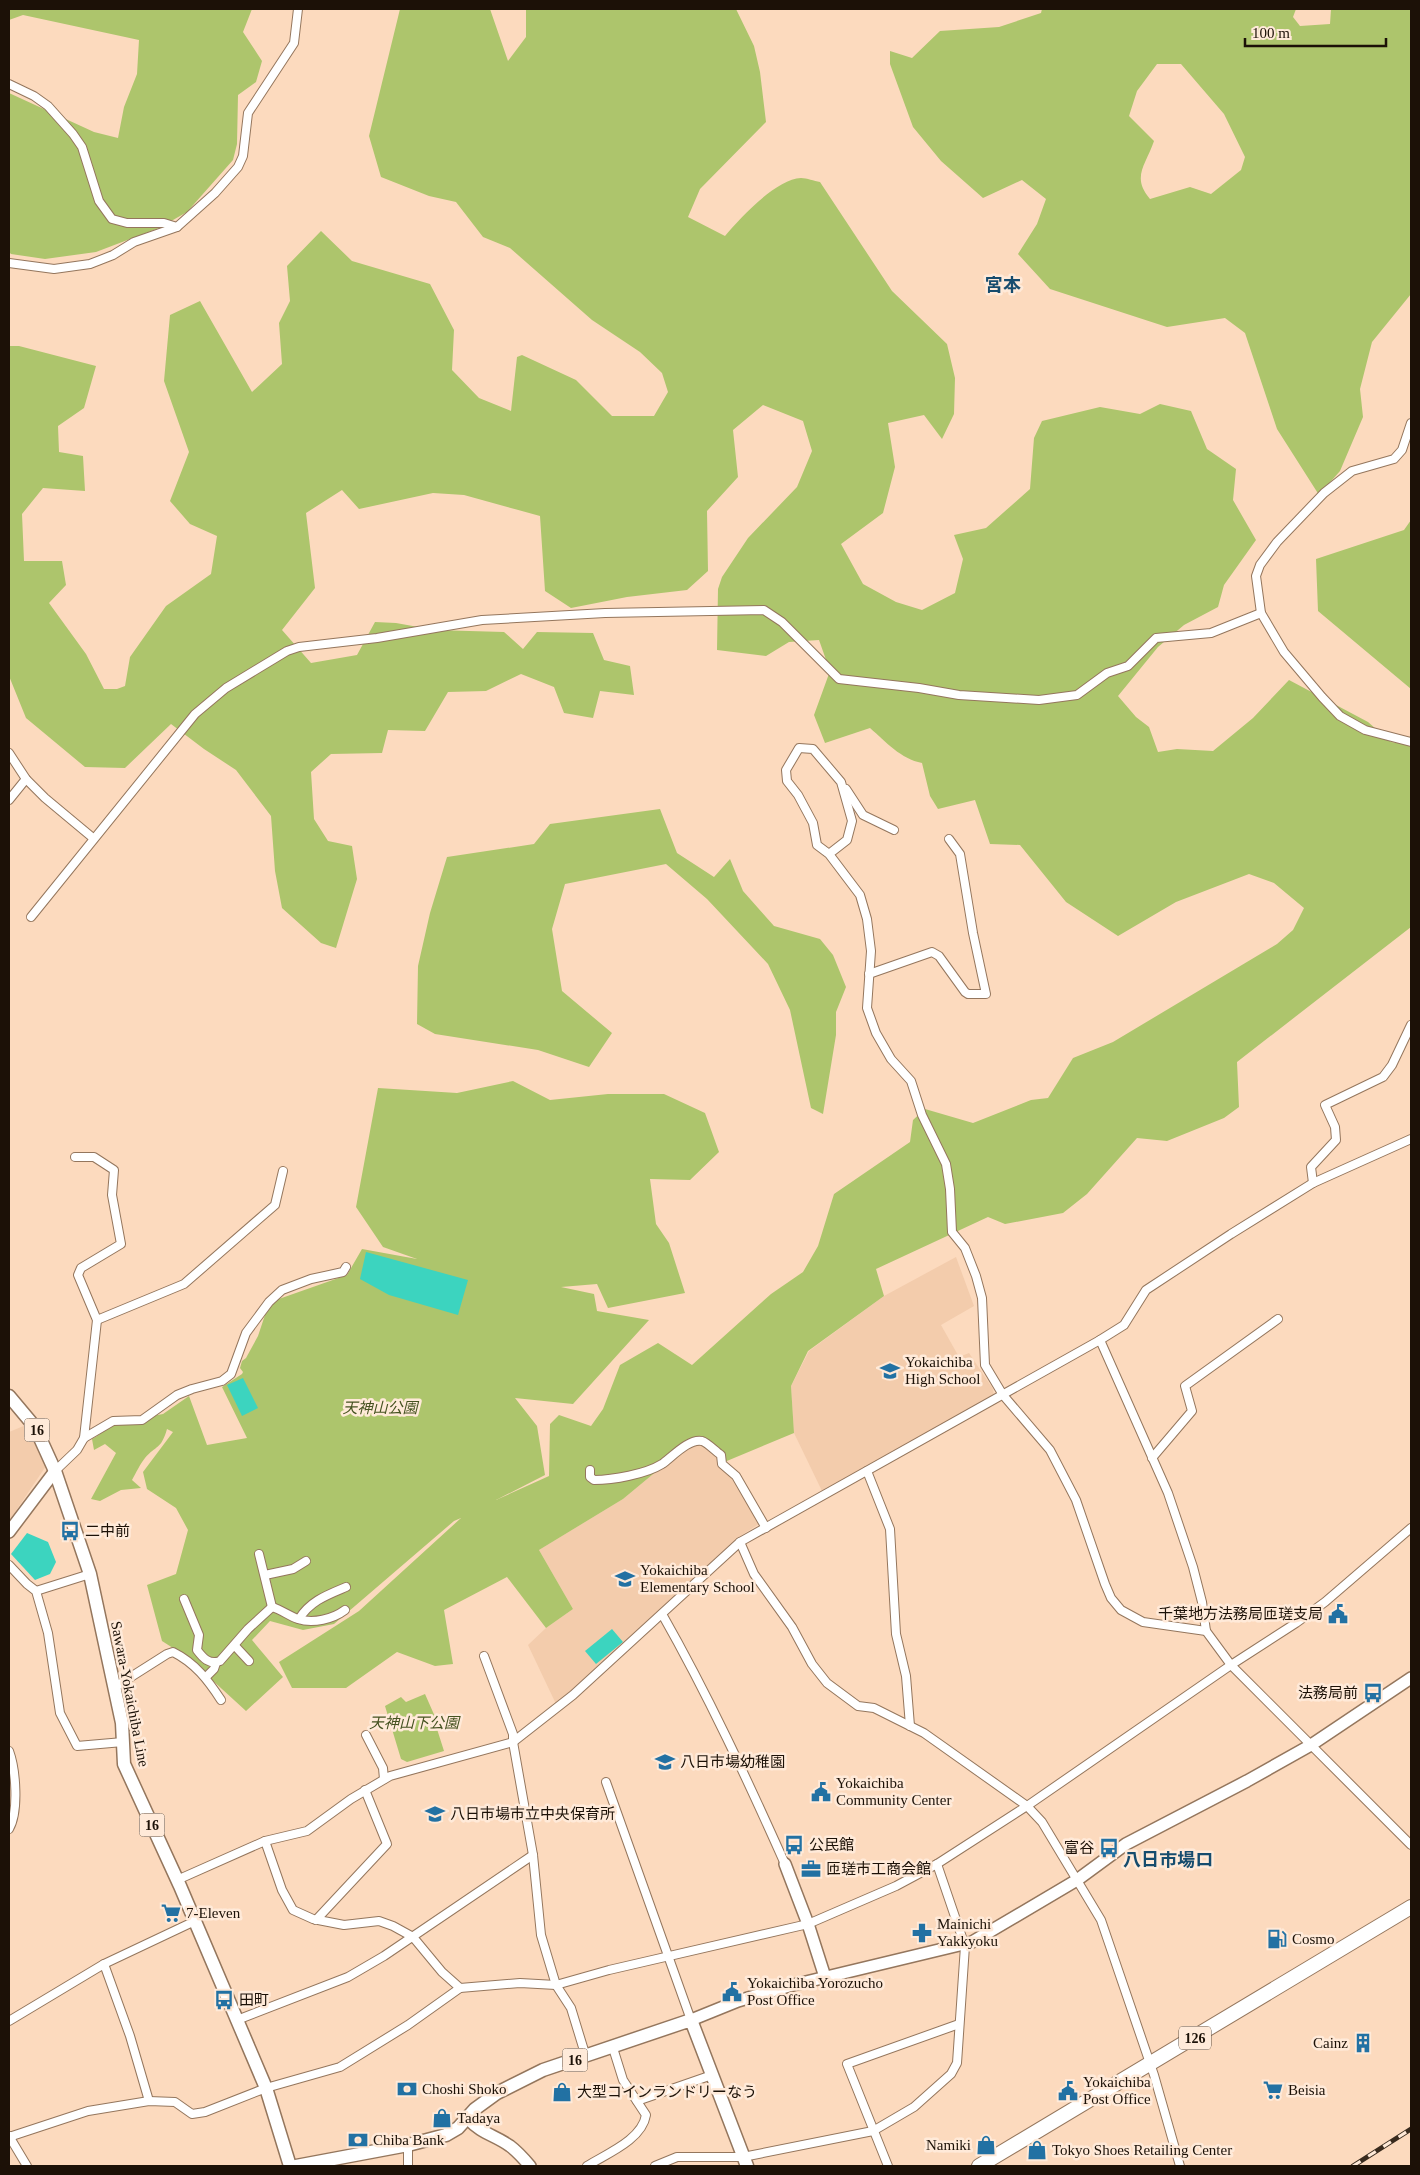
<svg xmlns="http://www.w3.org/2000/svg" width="1420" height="2175" viewBox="0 0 1420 2175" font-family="'Times New Roman','Noto Sans JP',serif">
<rect width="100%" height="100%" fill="#fcdabe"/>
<g fill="#f3ccac">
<polygon points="956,1257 974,1306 941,1325 959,1357 969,1353 993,1389 994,1396 822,1491 794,1433 791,1386 809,1351 884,1296"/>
<polygon points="26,1425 46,1466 9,1521 9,1432"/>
<polygon points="699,1436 722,1463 759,1524 737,1538 630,1638 556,1704 528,1645 546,1628 573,1609 539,1550 623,1499"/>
</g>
<g fill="#adc56c" fill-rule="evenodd">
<polygon points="9,9 252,9 243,32 262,61 256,82 238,95 237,144 233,160 187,212 159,228 96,252 45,259 11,254 9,252 9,93 94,132 118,138 124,107 137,74 139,40 23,15 9,20"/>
<path d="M400 9H490L508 61 526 37V9H736L754 46 760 72 766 122 700 189 688 217 725 236C740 218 776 179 801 178 807 178 814 181 820 182L892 291 947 344 955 378 954 414 942 439 924 415 888 423 895 467 883 513 841 544 863 584 896 602 922 610 955 593 963 559 954 535 986 528 1030 489 1034 438 1042 421 1100 407 1140 414 1160 404 1191 411 1207 449 1236 469 1233 500 1256 540 1224 585 1218 607 1184 625 1158 647 1118 696 1136 717 1149 727 1158 752 1177 749 1213 751 1253 718 1289 680 1368 722 1391 742 1404 744 1411 735V927L1237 1062 1239 1107 1224 1118 1167 1141 1137 1138 1087 1194 1063 1213 1005 1224 988 1217 876 1269 884 1296 808 1351 791 1386 794 1433 722 1463 699 1436 623 1499 539 1550 573 1609 546 1628 507 1577 444 1610 453 1664 435 1666 397 1652 346 1688H292L279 1662 359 1611 461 1518 454 1521 334 1624 303 1630 270 1621 252 1640 283 1677 246 1711 187 1657 162 1641 147 1585 176 1574 188 1530 176 1508 147 1489 143 1472 173 1432 167 1429C161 1450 156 1445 145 1458 140 1464 136 1473 132 1480L141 1488 121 1490 100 1501 91 1499 116 1453 105 1444 94 1450 92 1439C101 1435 105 1428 114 1423L163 1414 189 1396 207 1445 247 1438 222 1387 242 1374 243 1372 240 1368 242 1361 246 1358 258 1336 265 1315 276 1300 347 1275 362 1249 417 1259 383 1247 356 1207 378 1088 457 1093 513 1081 550 1100 608 1094H664L705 1113 719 1152 690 1180 650 1179 656 1224 669 1243 685 1293 608 1308 597 1284 561 1287 594 1294 597 1311 649 1320 573 1404 515 1398 537 1426 545 1475 496 1500 549 1476 550 1424 559 1415 591 1426 603 1409 620 1365 658 1343 692 1365 771 1294 803 1272 818 1246 834 1194 910 1142 913 1120 925 1109 973 1123 1031 1100 1048 1098 1073 1058 1113 1042 1277 944 1293 930 1304 908 1274 883 1249 874 1176 902 1118 936 1066 902 1020 845 990 844 975 800 938 809 930 796 922 763C901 759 886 742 870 728L825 743 814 715 830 671 819 640 789 642 766 656 717 650 718 589 722 577 748 538 797 487 812 451 803 421 763 405 733 430 738 477 707 511 708 571 687 590 627 597 571 608 545 591 540 516 464 495 433 493 359 509 342 490 306 513 315 588 282 630 311 663 357 655 375 622 396 623 435 630 504 632 523 649 537 632 593 633 604 660 630 666 634 695 600 691 593 718 564 713 554 687 521 674 486 691 448 692 425 731 388 730 382 753 331 754 311 772 314 819 328 841 352 846 357 879 336 948 321 943 282 908 275 871 271 816 236 770 204 749 171 724 125 768 85 767 26 718 9 676V346H19L96 366 84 408 58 426 59 452 83 456 85 491 43 488 22 514 24 561H62L66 585 49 603 86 654 104 689H117L125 686 130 657 166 606 211 574 217 536 190 524 170 501 189 452 164 381 170 315 200 301 252 392 282 364 279 323 290 301 287 266 321 231 352 261 430 284 454 330 452 370 479 398 511 411 517 357 522 355 576 380 612 416H654L668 392 662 373 640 352 592 320 510 248 483 237 456 202 429 196 381 177 369 136Z"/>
<path d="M1042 9H1296L1293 17 1300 26 1330 24 1331 9H1411V294L1372 342 1360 389 1363 417 1340 471 1319 495 1277 429 1245 333 1225 318 1167 327 1050 289 1018 254 1037 224 1046 199 1022 180 983 198 941 161 913 127 890 64V51L912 58 940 31 999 27 1041 13ZM1157 64H1181L1224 114 1245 157 1241 170 1211 194 1190 187 1150 199C1131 177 1146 165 1154 141L1129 116 1137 91Z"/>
<polygon points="1411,520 1411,689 1318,611 1316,559 1404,530"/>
<polygon points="660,809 677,853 714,877 730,859 743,891 774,926 820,939 833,955 846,987 836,1012 836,1035 823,1114 811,1108 790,1010 768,964 707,899 666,864 565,884 552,929 562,991 612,1033 589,1067 538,1050 435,1034 417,1024 418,966 430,913 447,857 534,844 550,824"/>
<polygon points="425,1694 440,1728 437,1729 444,1751 407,1762 401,1759 385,1706 401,1697 406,1702"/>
</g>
<g fill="#3cd4bf">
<polygon points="366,1252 468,1280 458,1315 389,1295 360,1279"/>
<polygon points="243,1378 258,1408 242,1416 227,1385"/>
<polygon points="27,1533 48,1542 56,1562 50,1574 35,1580 11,1554"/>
<polygon points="612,1629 623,1642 596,1664 585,1651"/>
</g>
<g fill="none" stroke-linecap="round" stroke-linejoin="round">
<defs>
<g id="street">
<polyline points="9,84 34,96 48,106 73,134 82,147 99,201 112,219 127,223 164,223 177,227"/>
<polyline points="9,263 54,269 90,264 113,255 134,242 177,227 215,193 238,167 243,156 248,113 294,43 298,9"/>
<polyline points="1411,423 1402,450 1394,459 1352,471 1324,493 1277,542 1260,565 1256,576 1261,613 1284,652 1322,697 1340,716 1365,730 1411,742"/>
<polyline points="9,753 26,779 45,798 93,838"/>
<polyline points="846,789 863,815 894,830"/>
<polyline points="9,800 26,779"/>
<polyline points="829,854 847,840 852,821 841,782 813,749 799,748 786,770 787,781 798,795 813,823 817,845 829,854 860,895 867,919 871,951 867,1008 876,1033 891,1059 911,1081 922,1115 946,1164 950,1189 952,1232 965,1248 976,1276 982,1298 985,1365 1003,1395 1050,1450 1076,1500 1105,1584 1111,1598 1121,1610 1143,1622 1206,1631"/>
<polyline points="31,917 195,714 226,688 287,651 299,647 377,638 482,620 605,613 764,610 782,622 839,679 919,688 959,695 1039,700 1077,695 1107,673 1128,666 1156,638 1211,633 1261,613"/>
<polyline points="869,974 932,952 939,956 965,992 968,994 986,994 973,933 960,854 949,839"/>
<polyline points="75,1157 94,1157 114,1170 112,1195 121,1244 81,1268 78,1275 97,1320 84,1438"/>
<polyline points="1313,1183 1311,1167 1336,1140 1335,1127 1325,1105 1383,1077 1392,1065 1411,1025"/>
<polyline points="97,1320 184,1284 275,1205 283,1171"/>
<polyline points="1100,1340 1168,1493 1193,1567 1202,1602 1206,1631 1231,1665 1411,1845"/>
<polyline points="1152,1458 1192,1411 1185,1386 1278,1319"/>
<path d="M590 1470V1477L594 1480C613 1480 646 1474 662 1464 671 1458 689 1438 702 1441 708 1443 715 1451 721 1455L722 1464 736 1476 766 1528"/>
<polyline points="55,1471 77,1450 84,1438 113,1421 142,1420 177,1395 192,1389 222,1381 231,1374 246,1333 269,1302 282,1290 311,1279 343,1272 346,1267"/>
<polyline points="867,1471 890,1529 896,1634 906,1676 910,1726"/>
<polyline points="740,1542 754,1574 792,1627 812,1664 827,1683 858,1706 874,1708 924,1733 1027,1806 1042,1822 1101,1920 1154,2075 1180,2166"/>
<polyline points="259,1554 272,1607"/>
<polyline points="9,1565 27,1584 36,1591 48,1633 60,1713 77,1746 123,1742"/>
<polyline points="265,1575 293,1569 306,1561"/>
<polyline points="36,1591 90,1574"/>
<path d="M184 1599 199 1635 197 1650C203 1658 209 1665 220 1661L248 1629 272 1607"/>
<path d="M272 1607C282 1610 289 1616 298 1619 313 1624 333 1619 345 1610"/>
<path d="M662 1614C708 1695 747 1779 785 1864"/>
<path d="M299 1619C310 1601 327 1595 346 1587"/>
<polyline points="235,1646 249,1661"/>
<polyline points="484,1656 513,1734 513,1742 533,1855 541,1935 556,1985 571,2008 586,2057"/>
<polyline points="206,1677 214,1669 216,1663"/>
<path d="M115 1687 167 1654 173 1652C195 1663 208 1680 221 1700"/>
<polyline points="366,1735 383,1768 384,1779"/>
<path d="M9 1751C16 1770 19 1812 9 1829"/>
<polyline points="606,1782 691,2020"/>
<polyline points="265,1841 282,1890 293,1910 313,1919 344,1925 379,1921 393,1926 413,1937 442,1972 460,1988"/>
<polyline points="177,1880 265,1841 307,1831 351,1799 390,1776 513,1742 573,1695 740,1542 1100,1340 1124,1325 1146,1290 1231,1234 1313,1183 1411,1139"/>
<polyline points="316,1920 387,1844 365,1790"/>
<polyline points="104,1964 130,2036 149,2101"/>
<polyline points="237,2020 348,1977 384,1956 533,1855"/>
<polyline points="9,2021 104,1964 195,1921"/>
<polyline points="637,2101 712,2075"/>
<polyline points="9,2136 27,2166"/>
<polyline points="9,2137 88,2111 149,2101 175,2102 192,2114 205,2112 266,2088 340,2067 408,2025 460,1988 520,1983 556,1985 609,1970 808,1924 896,1886 937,1864 1027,1806 1231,1665 1296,1623 1325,1602 1411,1528"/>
<polyline points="408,2145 408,2166"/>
<path d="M587 2166C606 2154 642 2140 646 2115L623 2080 613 2048"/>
<polyline points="655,2166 677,2157 743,2157 873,2131 914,2107 951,2074 957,2063 965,1946 937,1864"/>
<polyline points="888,2166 847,2064 959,2024"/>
</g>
<g id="secondary">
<polyline points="9,1532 55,1471"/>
<polyline points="785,1864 808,1924 825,1977"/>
<polyline points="691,2020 738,2001 789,1986 972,1942 1077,1880 1126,1844 1247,1781 1311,1745 1411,1678"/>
<path d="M467 2118C483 2135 493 2134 510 2146 518 2152 524 2159 530 2166"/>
</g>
<g id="primary">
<polyline points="9,1396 35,1427 55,1471 90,1574 122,1723 124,1764 180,1886 266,2088 290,2166"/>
<polyline points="296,2166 408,2145 446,2135 458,2128 475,2109 497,2093 543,2070 691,2020 747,2166"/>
</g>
<polyline id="highway" points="979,2166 1411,1907"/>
</defs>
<use href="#street" stroke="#94765d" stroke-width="10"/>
<use href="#secondary" stroke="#94765d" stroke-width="14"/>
<use href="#primary" stroke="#94765d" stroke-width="15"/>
<use href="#highway" stroke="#94765d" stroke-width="16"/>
<use href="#street" stroke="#fff" stroke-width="8"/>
<use href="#secondary" stroke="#fff" stroke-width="11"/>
<use href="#primary" stroke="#fff" stroke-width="12"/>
<use href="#highway" stroke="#fff" stroke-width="14"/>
<defs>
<polyline id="rail" points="1353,2166 1411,2129"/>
</defs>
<use href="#rail" stroke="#392b1e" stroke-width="5"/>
<use href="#rail" stroke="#ffead9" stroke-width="3" stroke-dasharray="9" stroke-linecap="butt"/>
</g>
<defs>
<symbol id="school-bare" viewBox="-9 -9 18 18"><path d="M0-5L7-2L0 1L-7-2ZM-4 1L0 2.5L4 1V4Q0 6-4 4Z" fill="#2271a3" stroke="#ffead9" stroke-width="2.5" paint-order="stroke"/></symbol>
<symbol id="bus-bare" viewBox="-9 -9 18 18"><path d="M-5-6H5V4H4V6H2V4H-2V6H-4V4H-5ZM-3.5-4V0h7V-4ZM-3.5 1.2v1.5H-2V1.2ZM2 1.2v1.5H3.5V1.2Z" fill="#2271a3" stroke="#ffead9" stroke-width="2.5" paint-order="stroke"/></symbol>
<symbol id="civic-bare" viewBox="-9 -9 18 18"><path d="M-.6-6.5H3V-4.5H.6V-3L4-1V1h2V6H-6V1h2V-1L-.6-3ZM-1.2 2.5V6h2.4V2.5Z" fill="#2271a3" stroke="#ffead9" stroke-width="2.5" paint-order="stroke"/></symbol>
<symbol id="office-bare" viewBox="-9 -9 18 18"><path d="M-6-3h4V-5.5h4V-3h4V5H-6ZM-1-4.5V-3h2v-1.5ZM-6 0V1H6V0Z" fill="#2271a3" stroke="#ffead9" stroke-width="2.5" paint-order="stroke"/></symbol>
<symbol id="supermarket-bare" viewBox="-9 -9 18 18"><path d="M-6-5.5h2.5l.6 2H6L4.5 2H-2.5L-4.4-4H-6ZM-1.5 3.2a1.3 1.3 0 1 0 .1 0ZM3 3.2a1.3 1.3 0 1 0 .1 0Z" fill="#2271a3" stroke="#ffead9" stroke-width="2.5" paint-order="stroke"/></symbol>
<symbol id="pharmacy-bare" viewBox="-9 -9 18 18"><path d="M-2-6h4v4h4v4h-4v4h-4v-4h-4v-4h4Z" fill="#2271a3" stroke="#ffead9" stroke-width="2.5" paint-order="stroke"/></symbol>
<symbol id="fuel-bare" viewBox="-9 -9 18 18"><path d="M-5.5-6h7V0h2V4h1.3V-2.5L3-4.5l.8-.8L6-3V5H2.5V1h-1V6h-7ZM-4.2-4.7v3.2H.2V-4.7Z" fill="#2271a3" stroke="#ffead9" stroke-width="2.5" paint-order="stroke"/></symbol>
<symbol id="building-bare" viewBox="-9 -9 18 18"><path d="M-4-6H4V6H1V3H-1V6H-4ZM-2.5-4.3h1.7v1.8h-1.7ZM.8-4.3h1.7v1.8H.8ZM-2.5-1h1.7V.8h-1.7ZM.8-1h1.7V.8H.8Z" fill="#2271a3" stroke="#ffead9" stroke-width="2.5" paint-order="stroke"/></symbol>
<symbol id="bank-bare" viewBox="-9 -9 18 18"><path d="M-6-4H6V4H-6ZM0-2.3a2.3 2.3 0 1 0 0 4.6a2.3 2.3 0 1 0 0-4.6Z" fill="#2271a3" stroke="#ffead9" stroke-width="2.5" paint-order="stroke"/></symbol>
<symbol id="shop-bare" viewBox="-9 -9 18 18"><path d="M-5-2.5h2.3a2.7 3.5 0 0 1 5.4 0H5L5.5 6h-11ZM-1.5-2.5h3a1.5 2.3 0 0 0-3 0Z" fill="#2271a3" stroke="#ffead9" stroke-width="2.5" paint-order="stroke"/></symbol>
</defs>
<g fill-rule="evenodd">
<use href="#school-bare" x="876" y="1357" width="28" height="28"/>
<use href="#bus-bare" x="56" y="1517" width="28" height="28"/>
<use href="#school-bare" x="611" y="1565" width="28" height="28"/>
<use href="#civic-bare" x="1324" y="1600" width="28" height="28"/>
<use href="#bus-bare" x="1359" y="1679" width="28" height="28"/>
<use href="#school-bare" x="651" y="1748" width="28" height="28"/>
<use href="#civic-bare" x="807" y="1778" width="28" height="28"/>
<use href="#school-bare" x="421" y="1800" width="28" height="28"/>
<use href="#bus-bare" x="780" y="1831" width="28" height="28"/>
<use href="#bus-bare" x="1095" y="1834" width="28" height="28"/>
<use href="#office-bare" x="797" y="1855" width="28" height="28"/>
<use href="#supermarket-bare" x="157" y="1899" width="28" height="28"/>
<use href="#pharmacy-bare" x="908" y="1919" width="28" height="28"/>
<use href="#fuel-bare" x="1263" y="1925" width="28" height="28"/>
<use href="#civic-bare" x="718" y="1978" width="28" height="28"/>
<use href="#bus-bare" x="210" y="1986" width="28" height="28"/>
<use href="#building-bare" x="1349" y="2029" width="28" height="28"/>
<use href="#bank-bare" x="393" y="2075" width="28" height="28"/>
<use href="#supermarket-bare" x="1259" y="2076" width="28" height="28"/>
<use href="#civic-bare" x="1054" y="2077" width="28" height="28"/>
<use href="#shop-bare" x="548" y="2078" width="28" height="28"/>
<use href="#shop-bare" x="428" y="2104" width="28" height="28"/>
<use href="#bank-bare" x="344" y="2126" width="28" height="28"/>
<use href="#shop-bare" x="972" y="2131" width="28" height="28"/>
<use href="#shop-bare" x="1023" y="2136" width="28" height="28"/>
</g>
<g text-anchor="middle" stroke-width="5" stroke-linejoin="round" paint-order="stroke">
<g fill="#ffead9" stroke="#605246" stroke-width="1">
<rect x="24.5" y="1418.5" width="25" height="23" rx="4"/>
<rect x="139.5" y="1813.5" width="25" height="23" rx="4"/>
<rect x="1179" y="2026.5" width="32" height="23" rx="4"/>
<rect x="562.5" y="2048.5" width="25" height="23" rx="4"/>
</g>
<g font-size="14" font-weight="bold" fill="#1c1107">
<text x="37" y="1435">16</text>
<text x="152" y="1830">16</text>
<text x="1195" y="2043">126</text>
<text x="575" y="2065">16</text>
</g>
<g font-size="15" fill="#1c1107" stroke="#ffead9" text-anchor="start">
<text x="905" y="1367">Yokaichiba<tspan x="905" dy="17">High School</tspan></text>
<text x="85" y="1536">二中前</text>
<text x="640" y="1575">Yokaichiba<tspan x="640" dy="17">Elementary School</tspan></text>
<text x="1323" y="1619" text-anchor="end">千葉地方法務局匝瑳支局</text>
<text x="1358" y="1698" text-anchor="end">法務局前</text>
<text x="680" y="1767">八日市場幼稚園</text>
<text x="836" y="1788">Yokaichiba<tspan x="836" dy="17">Community Center</tspan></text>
<text x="450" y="1819">八日市場市立中央保育所</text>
<text x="809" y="1850">公民館</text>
<text x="1094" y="1853" text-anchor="end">富谷</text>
<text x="826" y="1874">匝瑳市工商会館</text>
<text x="186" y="1918">7-Eleven</text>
<text x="937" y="1929">Mainichi<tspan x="937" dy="17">Yakkyoku</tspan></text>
<text x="1292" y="1944">Cosmo</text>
<text x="747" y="1988">Yokaichiba Yorozucho<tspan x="747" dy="17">Post Office</tspan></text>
<text x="239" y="2005">田町</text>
<text x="1348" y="2048" text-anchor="end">Cainz</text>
<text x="1083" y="2087">Yokaichiba<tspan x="1083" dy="17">Post Office</tspan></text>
<text x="422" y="2094">Choshi Shoko</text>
<text x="1288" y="2095">Beisia</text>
<text x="577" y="2097">大型コインランドリーなう</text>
<text x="457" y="2123">Tadaya</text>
<text x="373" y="2145">Chiba Bank</text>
<text x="971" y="2150" text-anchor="end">Namiki</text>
<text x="1052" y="2155">Tokyo Shoes Retailing Center</text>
</g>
<g font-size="15" font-style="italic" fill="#465321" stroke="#ffead9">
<text x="380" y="1413">天神山公園</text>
<text x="414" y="1728">天神山下公園</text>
</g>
<g font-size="15" fill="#1c1107" stroke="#ffead9">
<text transform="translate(130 1694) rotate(79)" y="5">Sawara-Yokaichiba Line</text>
</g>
<g font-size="18" font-weight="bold" fill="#164c6e" stroke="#ffead9">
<text x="1003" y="291">宮本</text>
<text x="1168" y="1866">八日市場ロ</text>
</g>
</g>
<rect width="1420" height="2175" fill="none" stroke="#1c1107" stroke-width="20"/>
<path d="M1245 38v8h141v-8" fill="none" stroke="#1c1107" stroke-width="2.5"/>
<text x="1252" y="38" font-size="15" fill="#1c1107" stroke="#ffead9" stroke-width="4" paint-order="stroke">100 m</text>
</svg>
